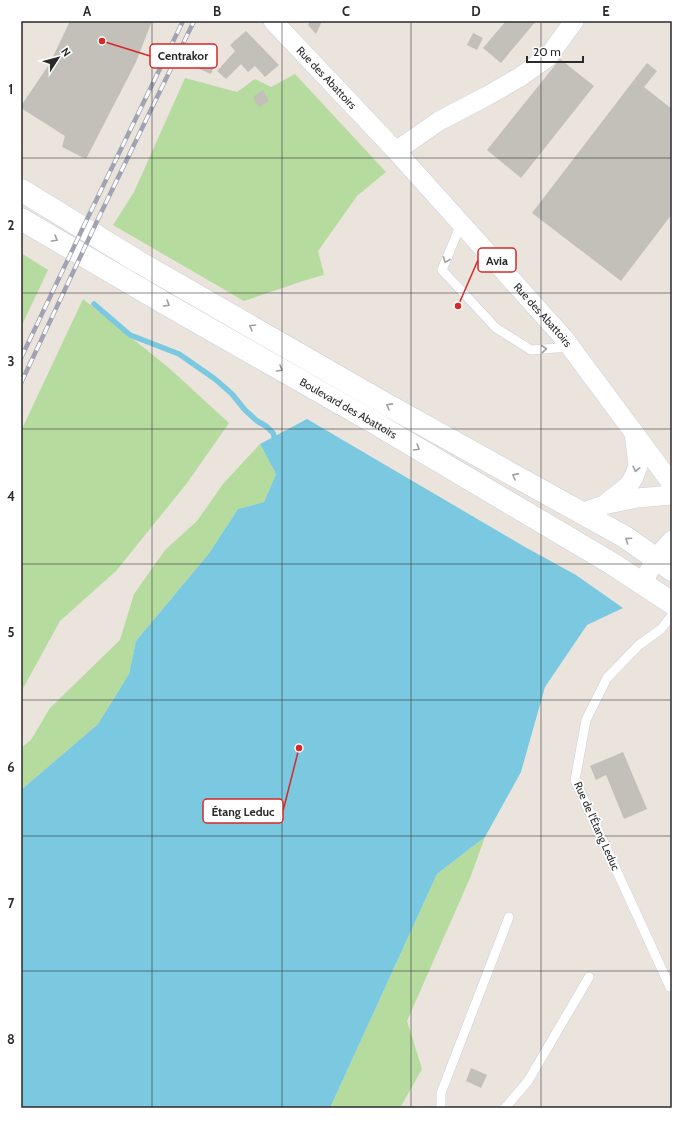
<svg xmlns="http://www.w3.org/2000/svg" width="693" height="1129" viewBox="0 0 693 1129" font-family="Cabin,sans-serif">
<rect width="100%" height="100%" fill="#eae4dd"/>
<g fill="#b5db9f">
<polygon points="295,74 386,172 357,196 318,251 324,275 306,280 244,301 113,225 134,192 185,78 237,92 255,79 271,87"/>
<polygon points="21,253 48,270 21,327"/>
<polygon points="83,299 169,368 229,423 187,483 116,571 60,621 21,692 21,431"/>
<polygon points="260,444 276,474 264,502 238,509 210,552 136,641 129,674 98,724 21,790 21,748 31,740 50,708 120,640 134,594 165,550 197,521 223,484"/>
<polygon points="485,837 470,878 407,1021 422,1069 400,1108 330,1108 437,874"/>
</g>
<polygon fill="#7bc9e1" points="307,419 525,547 576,575 623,608 587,625 545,687 521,772 485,837 437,874 330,1108 21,1108 21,790 98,724 129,674 136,641 210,552 238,509 264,502 276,474 260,444"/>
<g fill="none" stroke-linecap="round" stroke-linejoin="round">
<polyline stroke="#7bc9e1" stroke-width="5.5" points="94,304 130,335 179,354 215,379 232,394 245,410 257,421 266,426 273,433 276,442"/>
</g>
<g fill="#c3bfb9">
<polygon points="70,21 152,21 136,62 86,159 62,147 65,136 21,108 21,106 50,63"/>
<polygon points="310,21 322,21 316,34 308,25"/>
<polygon points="506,21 536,21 501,63 483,48"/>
<polygon points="246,31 279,65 265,77 255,66 248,72 241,64 226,79 217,71 235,51 230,45"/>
<polygon points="473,33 483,38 477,50 467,45"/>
<polygon points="201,52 217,59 211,74 195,67"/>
<polygon points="560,59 594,86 521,178 487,150"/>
<polygon points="647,63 657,71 644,87 672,109 672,214 621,281 532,213"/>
<polygon points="263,90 269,101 259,107 253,97"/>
<polygon points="623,752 647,809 624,819 606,775 596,780 590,766"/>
<polygon points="471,1068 487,1075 481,1088 466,1081"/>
</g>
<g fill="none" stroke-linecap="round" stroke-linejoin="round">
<defs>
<g id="lane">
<polyline points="461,224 442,270 496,328 531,350 570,347"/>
<polyline points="670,987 575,780 586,720 607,678 639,645 661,629 672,615"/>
<polyline points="441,1108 441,1093 509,917"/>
<polyline points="505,1108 528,1081 589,977"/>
</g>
<g id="street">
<path id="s1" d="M273 21 396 151 563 337 672 484"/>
<polyline points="396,151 439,121 487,96 520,77 548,57 574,21"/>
<polyline points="608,504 637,498 672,495"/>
<polyline points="581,513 604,505 628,486 634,477 638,466 634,432"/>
<polyline points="642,584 656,558 672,540"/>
</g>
<g id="secondary">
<polyline points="21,190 137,261 382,402 625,537 672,570"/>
<path id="s2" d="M21 219 166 304 373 422 611 563 672 603"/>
</g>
</defs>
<use href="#lane" stroke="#cccfda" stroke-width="10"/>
<use href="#street" stroke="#cccfda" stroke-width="20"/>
<use href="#secondary" stroke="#cccfda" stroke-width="23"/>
<use href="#lane" stroke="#fff" stroke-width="9"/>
<use href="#street" stroke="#fff" stroke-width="19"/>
<use href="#secondary" stroke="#fff" stroke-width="22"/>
<defs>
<g id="rail">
<polyline points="21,358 90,213 183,21"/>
<polyline points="21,383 99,217 194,21"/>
</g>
</defs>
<use href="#rail" stroke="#a1a3b2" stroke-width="4.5"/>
<use href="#rail" stroke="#fff" stroke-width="3" stroke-dasharray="9" stroke-linecap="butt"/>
</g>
<defs><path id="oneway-chevron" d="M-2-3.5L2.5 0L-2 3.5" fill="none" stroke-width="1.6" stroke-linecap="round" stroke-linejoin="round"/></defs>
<g stroke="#9f9f9f">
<use href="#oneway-chevron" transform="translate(55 239) rotate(30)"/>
<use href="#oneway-chevron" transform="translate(446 260) rotate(112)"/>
<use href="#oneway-chevron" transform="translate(167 304) rotate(30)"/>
<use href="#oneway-chevron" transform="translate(252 327) rotate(-150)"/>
<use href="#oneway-chevron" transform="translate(544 349) rotate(-5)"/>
<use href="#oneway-chevron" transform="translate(280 369) rotate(30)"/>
<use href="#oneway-chevron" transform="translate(389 406) rotate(-151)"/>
<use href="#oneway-chevron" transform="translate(417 448) rotate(31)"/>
<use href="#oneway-chevron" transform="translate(636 469) rotate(104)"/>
<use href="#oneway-chevron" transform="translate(515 476) rotate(-151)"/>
<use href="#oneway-chevron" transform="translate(628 540) rotate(-146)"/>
</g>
<path fill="none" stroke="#2a2a2a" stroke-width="1" stroke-opacity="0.55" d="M152 21V1108M282 21V1108M411 21V1108M541 21V1108M21 158H672M21 293H672M21 429H672M21 564H672M21 700H672M21 836H672M21 971H672"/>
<g text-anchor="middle" stroke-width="3.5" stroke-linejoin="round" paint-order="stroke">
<g font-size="11" fill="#2a2a2a" stroke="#fff">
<text dy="4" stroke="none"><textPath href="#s1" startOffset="78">Rue des Abattoirs</textPath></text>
<text dy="4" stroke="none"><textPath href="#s1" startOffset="399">Rue des Abattoirs</textPath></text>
<text dy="4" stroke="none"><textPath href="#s2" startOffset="378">Boulevard des Abattoirs</textPath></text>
<text transform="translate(597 826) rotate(66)" y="4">Rue de l'Étang Leduc</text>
</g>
</g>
<path fill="none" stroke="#d62828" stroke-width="1.5" d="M102 41L150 56M458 306L478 260M299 748L283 811"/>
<g fill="#d62828" stroke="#fff" stroke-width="1.5">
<circle cx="102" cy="41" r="4"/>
<circle cx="458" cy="306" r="4"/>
<circle cx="299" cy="748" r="4"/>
</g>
<g fill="#fff" stroke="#d62828" stroke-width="1.5">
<rect x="150" y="44" width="67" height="24" rx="4"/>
<rect x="478" y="248" width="38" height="24" rx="4"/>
<rect x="203" y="799" width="80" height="24" rx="4"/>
</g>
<g font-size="12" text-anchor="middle" font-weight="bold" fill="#2a2a2a">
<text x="183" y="60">Centrakor</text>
<text x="497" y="265">Avia</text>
<text x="243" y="816">Étang Leduc</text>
</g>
<rect width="693" height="1129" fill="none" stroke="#ffffff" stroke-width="44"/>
<g transform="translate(58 58) rotate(54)" stroke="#ffffff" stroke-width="3" paint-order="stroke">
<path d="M0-3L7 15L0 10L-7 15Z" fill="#2a2a2a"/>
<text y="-6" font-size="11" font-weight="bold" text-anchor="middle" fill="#2a2a2a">N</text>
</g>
<path d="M527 56v6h56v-6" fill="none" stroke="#2a2a2a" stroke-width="2"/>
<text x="533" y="56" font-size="12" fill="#2a2a2a" stroke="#ffffff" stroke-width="3" paint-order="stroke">20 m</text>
<rect x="22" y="22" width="649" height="1085" fill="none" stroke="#2a2a2a" stroke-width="1.5"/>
<g font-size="13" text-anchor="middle" font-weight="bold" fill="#2a2a2a">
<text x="87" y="16">A</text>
<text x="217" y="16">B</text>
<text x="346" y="16">C</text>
<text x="476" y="16">D</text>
<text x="606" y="16">E</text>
<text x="11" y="94">1</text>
<text x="11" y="230">2</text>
<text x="11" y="366">3</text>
<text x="11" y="501">4</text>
<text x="11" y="637">5</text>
<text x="11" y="772">6</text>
<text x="11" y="908">7</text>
<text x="11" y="1044">8</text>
</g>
</svg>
